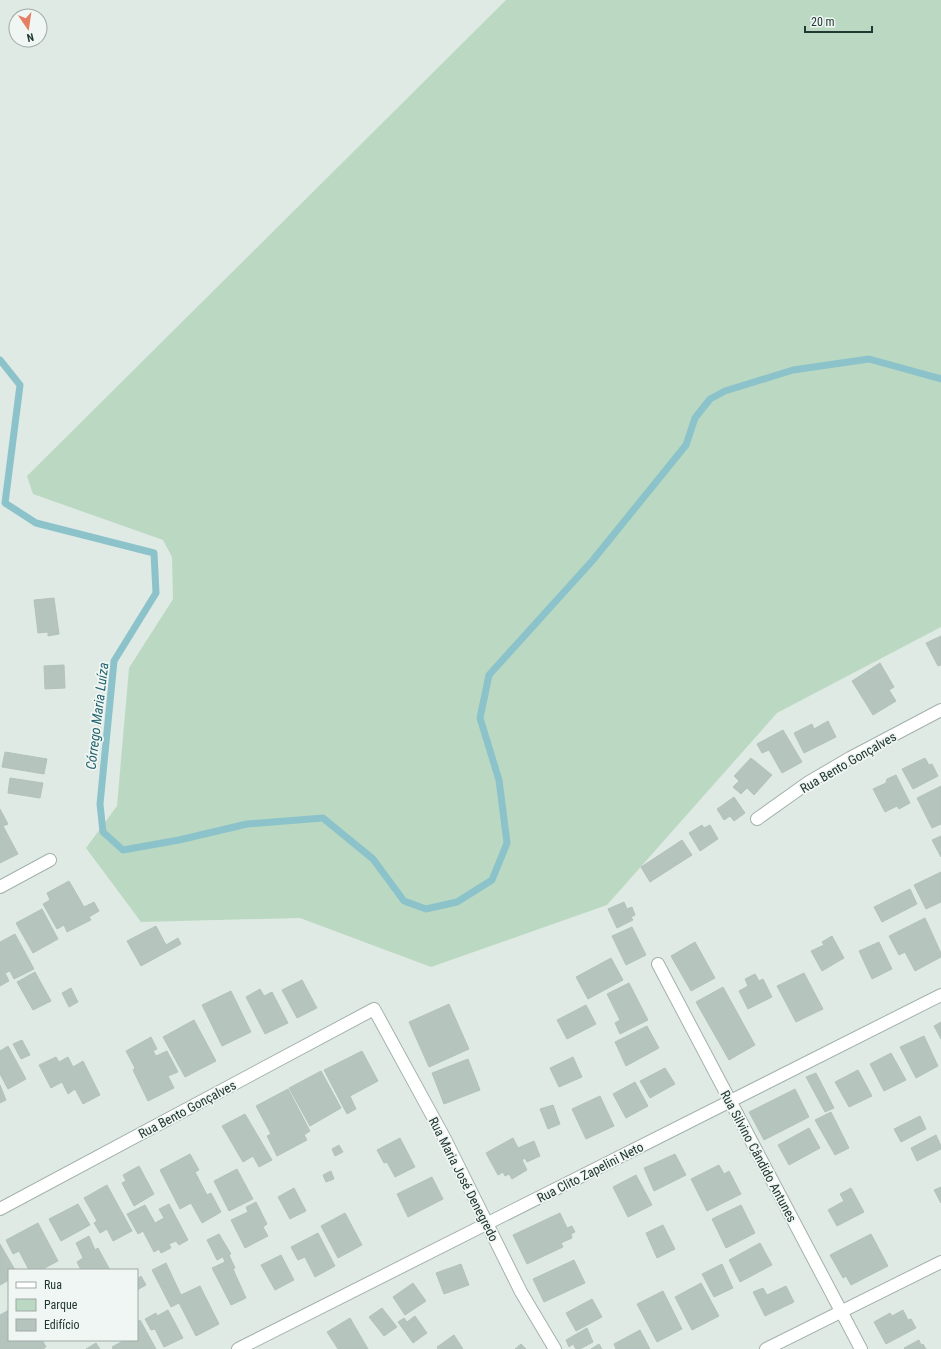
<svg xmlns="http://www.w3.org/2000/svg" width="941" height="1349" viewBox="0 0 941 1349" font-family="'Roboto Condensed',sans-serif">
<rect width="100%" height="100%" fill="#e0eae5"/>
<polygon fill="#bbd9c2" points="506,0 941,0 941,627 777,713 607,905 431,967 300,918 141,922 86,848 117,806 129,668 173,599 172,557 163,540 33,494 27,476"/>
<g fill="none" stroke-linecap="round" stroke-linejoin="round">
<polyline stroke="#8cc3ca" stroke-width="7" points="0,360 20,385 5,503 36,523 154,553 156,593 114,661 100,804 103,832 123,850 179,840 247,824 323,818 373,859 404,901 426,909 457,902 492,880 507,843 499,780 480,718 489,675 593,560 686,445 695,418 710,399 725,391 793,370 869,359 941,379"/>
</g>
<g fill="#b6c4be" stroke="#b3c2bc">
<polygon points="54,598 59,634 48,636 48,632 38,633 34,600"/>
<polygon points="941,636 941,665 938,666 926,643"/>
<polygon points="880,663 894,687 889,690 896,701 873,715 852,681"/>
<polygon points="64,665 65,688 45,689 44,666"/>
<polygon points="828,721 836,737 804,753 794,733 812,724 814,729"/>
<polygon points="783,730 802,762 782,773 769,750 762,753 757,744"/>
<polygon points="5,752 47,759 44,774 2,767"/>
<polygon points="751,758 772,775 754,795 747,788 741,794 733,787 739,781 734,776"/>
<polygon points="925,758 929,765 932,764 938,776 913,789 902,769"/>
<polygon points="896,775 910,803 899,809 897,806 885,812 873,789 886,783 887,779"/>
<polygon points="10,778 43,783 40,798 8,793"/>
<polygon points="941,786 941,824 932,828 917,798"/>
<polygon points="734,797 745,813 734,821 730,816 724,820 717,809"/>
<polygon points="0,809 8,824 3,826 18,854 0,863"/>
<polygon points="702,825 704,828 710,825 718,839 700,851 689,833"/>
<polygon points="941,836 941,857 932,840"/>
<polygon points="682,840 692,855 650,882 641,867"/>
<polygon points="941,872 941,902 926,909 914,885"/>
<polygon points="69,881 84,907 94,902 99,911 89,917 91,920 67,932 64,925 57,929 43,904 50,900 47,893"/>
<polygon points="910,889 917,904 882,922 874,907"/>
<polygon points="624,902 627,909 632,907 635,915 631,917 633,920 617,928 608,909"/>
<polygon points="42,909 58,939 33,953 16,923"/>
<polygon points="925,918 941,953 941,957 915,971 905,952 899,955 889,936"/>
<polygon points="156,926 166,945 178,938 181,944 141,966 127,941"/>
<polygon points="632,927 646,955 626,965 612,936"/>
<polygon points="15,934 34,969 14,979 10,971 5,973 9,981 0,986 0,942"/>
<polygon points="832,936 844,958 822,971 811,951 824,945 822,942"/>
<polygon points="695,942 715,978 691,991 671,956"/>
<polygon points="879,942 892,969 872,979 859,951"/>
<polygon points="611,958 623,980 588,999 576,977"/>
<polygon points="35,972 51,1001 33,1010 17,982"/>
<polygon points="804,973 823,1009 796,1022 777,986"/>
<polygon points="755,974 759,981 763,979 772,997 748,1009 739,991 748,986 745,979"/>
<polygon points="302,980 317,1008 297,1018 282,990"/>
<polygon points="629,983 648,1020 620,1034 615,1023 620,1020 607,994"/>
<polygon points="723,987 755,1045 729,1060 696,1002"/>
<polygon points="71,988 78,1002 69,1007 62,993"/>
<polygon points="260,989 264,996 272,992 288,1023 265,1034 246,997"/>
<polygon points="231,991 251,1032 222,1046 202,1005"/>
<polygon points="449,1004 469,1049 429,1067 409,1022"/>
<polygon points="586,1005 596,1024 567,1039 557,1020"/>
<polygon points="194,1020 216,1061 185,1077 163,1037"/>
<polygon points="941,1022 941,1039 934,1026"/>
<polygon points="647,1026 659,1048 626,1066 615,1042"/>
<polygon points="924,1036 938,1066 916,1078 900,1047"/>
<polygon points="151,1037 157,1049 153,1051 156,1056 167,1051 178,1072 168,1076 174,1088 148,1101 133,1070 135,1068 126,1051"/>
<polygon points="22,1040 30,1055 21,1059 13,1044"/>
<polygon points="8,1046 26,1079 8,1089 0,1074 0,1051"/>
<polygon points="362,1051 378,1081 350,1096 356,1109 347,1114 324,1070"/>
<polygon points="891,1053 906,1080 884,1091 870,1064"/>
<polygon points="56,1057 59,1062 68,1057 73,1067 83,1061 100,1095 83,1104 75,1089 68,1094 62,1082 51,1088 39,1065"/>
<polygon points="573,1057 582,1077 559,1087 550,1068"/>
<polygon points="468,1059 480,1090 444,1104 432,1073"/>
<polygon points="665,1068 675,1084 650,1098 640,1081"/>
<polygon points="858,1070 872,1096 849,1107 835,1082"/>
<polygon points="321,1071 341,1108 310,1126 289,1088"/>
<polygon points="816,1073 834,1108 825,1112 806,1077"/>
<polygon points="635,1082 648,1106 626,1118 613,1094"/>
<polygon points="0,1085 6,1100 0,1103"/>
<polygon points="288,1089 310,1131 304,1135 307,1140 277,1156 267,1136 271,1134 256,1106"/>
<polygon points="795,1089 809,1117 764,1140 749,1112"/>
<polygon points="600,1096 614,1126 586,1139 572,1109"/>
<polygon points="553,1105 560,1124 548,1129 540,1109"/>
<polygon points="831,1112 849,1148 835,1155 815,1120"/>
<polygon points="245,1114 272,1160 259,1167 253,1156 243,1162 222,1126"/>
<polygon points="920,1116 926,1129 901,1142 894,1129"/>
<polygon points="809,1128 820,1148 789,1165 778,1145"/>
<polygon points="936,1135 941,1146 941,1149 917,1161 911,1148"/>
<polygon points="400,1138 415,1167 395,1177 387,1162 384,1163 377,1150"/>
<polygon points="513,1138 518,1148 534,1141 540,1156 527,1162 525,1158 522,1160 527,1170 512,1179 509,1174 505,1176 503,1172 498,1175 486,1153"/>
<polygon points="339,1145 343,1152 335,1156 332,1149"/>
<polygon points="190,1154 199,1170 195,1172 207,1195 211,1193 221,1212 202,1223 191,1203 180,1209 160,1170"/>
<polygon points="675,1154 686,1175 654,1191 644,1168"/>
<polygon points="719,1165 724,1174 729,1171 741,1194 707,1211 691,1179"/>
<polygon points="139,1166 154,1194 134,1206 122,1183 126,1181 123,1175"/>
<polygon points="237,1169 253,1199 229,1211 214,1181"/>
<polygon points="331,1171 334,1179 326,1182 323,1175"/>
<polygon points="636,1175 652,1205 628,1217 613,1187"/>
<polygon points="432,1177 443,1199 408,1217 397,1194"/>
<polygon points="107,1185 132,1231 113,1241 107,1229 100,1233 94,1223 97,1221 84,1198"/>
<polygon points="941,1187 941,1203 934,1190"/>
<polygon points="294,1188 306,1211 290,1219 278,1197"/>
<polygon points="851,1188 864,1212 837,1226 828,1210 844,1201 840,1194"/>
<polygon points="256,1202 267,1224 263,1227 268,1236 245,1248 231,1220 248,1212 246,1207"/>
<polygon points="78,1204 90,1225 61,1241 49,1219"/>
<polygon points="169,1204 188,1240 179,1245 176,1241 169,1244 171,1248 161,1253 159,1249 154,1252 143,1231 138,1234 127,1214 145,1205 155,1223 164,1218 159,1209"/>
<polygon points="741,1205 755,1233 726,1248 712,1219"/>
<polygon points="345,1213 362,1245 338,1258 321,1226"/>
<polygon points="560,1213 567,1228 572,1226 575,1232 571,1234 572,1238 561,1243 563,1247 527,1264 513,1235"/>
<polygon points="38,1223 58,1261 41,1270 29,1270 19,1251 13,1254 6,1240"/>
<polygon points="663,1225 675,1249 657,1258 646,1233"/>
<polygon points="318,1233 335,1266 315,1277 305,1257 298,1260 291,1247"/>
<polygon points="219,1234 231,1254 229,1255 235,1268 233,1269 246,1298 231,1305 212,1268 225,1262 223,1257 217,1260 207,1240"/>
<polygon points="871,1234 888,1266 851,1285 846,1276 843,1278 830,1255"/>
<polygon points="89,1236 95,1250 98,1248 110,1270 81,1270 77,1262 83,1258 76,1243"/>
<polygon points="760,1243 772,1265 740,1282 729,1260"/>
<polygon points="0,1244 15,1270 9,1270 9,1280 0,1285"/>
<polygon points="281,1255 294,1280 275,1290 261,1265"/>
<polygon points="574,1260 585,1283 544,1302 533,1279"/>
<polygon points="166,1263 181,1295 200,1286 219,1324 196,1336 179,1303 171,1307 152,1270"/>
<polygon points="461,1264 469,1285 444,1294 436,1273"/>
<polygon points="722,1264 733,1288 714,1297 702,1274"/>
<polygon points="141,1276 146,1285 137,1290 137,1279"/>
<polygon points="413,1283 426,1301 405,1315 393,1297"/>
<polygon points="701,1283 719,1316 692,1330 675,1297"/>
<polygon points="786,1286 794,1302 765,1316 753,1292 763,1288 767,1295"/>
<polygon points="663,1291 682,1329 657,1342 637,1304"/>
<polygon points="592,1299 602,1317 576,1331 566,1313"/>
<polygon points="382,1308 397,1327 384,1336 369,1317"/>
<polygon points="9,1310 9,1340 42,1340 46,1347 43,1349 0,1349 0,1315"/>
<polygon points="168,1310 183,1338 164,1347 155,1329 151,1330 145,1319 156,1313 157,1316"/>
<polygon points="903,1310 908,1320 911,1319 916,1328 886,1344 874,1322 890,1313 892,1316"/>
<polygon points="415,1316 427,1333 413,1343 398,1322 404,1318 407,1322"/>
<polygon points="350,1318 368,1349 338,1349 327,1332"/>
<polygon points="140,1320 156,1349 113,1349 112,1347 123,1341 122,1340 137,1340 137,1322"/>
<polygon points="587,1328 593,1342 580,1349 576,1349 573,1344 569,1347 566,1340"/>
<polygon points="640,1330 650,1349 616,1349 614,1344"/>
<polygon points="454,1335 463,1349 438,1349 437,1347"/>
<polygon points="919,1340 921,1345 923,1344 926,1349 905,1349 904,1348"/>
<polygon points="96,1343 100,1349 86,1349"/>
<polygon points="521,1344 526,1349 515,1349"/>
<polygon points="599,1344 602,1349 591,1349"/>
</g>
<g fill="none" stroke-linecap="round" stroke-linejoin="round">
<defs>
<g id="minor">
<polyline points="757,819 809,782 850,758 941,710"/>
<polyline points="0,887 50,860"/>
<polyline points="658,964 861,1349"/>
<polyline points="0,1209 374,1009 445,1139 521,1292 555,1349"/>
<polyline points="238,1349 941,995"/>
<polyline points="766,1349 941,1262"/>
</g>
</defs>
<use href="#minor" stroke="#a3b1ac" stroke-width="14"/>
<use href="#minor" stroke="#fff" stroke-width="12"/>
</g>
<g text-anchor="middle" stroke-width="3.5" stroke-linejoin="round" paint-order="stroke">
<g font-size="13" fill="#223832" stroke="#f0f6f3">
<text transform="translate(848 762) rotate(-30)" y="5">Rua Bento Gonçalves</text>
<text transform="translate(187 1109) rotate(-28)" y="5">Rua Bento Gonçalves</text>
<text transform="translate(759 1156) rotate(62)" y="5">Rua Silvino Cândido Antunes</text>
<text transform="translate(590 1172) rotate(-27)" y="5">Rua Clito Zapelini Neto</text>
<text transform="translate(464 1179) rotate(63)" y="5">Rua Maria José Denegredo</text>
</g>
<g font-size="14" font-style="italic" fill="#22646e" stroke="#f0f6f3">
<text transform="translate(97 716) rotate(-83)" y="5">Córrego Maria Luíza</text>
</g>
</g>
<rect x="8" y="1269" width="130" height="72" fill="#f0f6f3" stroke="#9eaaa6"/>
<rect x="16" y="1282" width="20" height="6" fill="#ffffff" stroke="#9eaaa6"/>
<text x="44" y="1289" font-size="12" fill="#223832">Rua</text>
<rect x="16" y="1299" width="20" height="12" fill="#bbd9c2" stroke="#9eaaa6"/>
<text x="44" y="1309" font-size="12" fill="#223832">Parque</text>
<rect x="16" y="1319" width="20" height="12" fill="#b6c4be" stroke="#9eaaa6"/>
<text x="44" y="1329" font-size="12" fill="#223832">Edifício</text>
<g transform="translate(28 28) rotate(167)"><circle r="19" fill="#f0f6f3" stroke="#9eaaa6"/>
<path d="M0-3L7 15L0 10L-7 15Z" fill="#e57e62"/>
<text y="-6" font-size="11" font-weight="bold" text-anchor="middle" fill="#223832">N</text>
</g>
<path d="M805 26v6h67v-6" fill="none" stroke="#223832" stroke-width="2"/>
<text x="811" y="26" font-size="12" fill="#223832" stroke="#f0f6f3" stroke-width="3" paint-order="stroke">20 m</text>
</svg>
